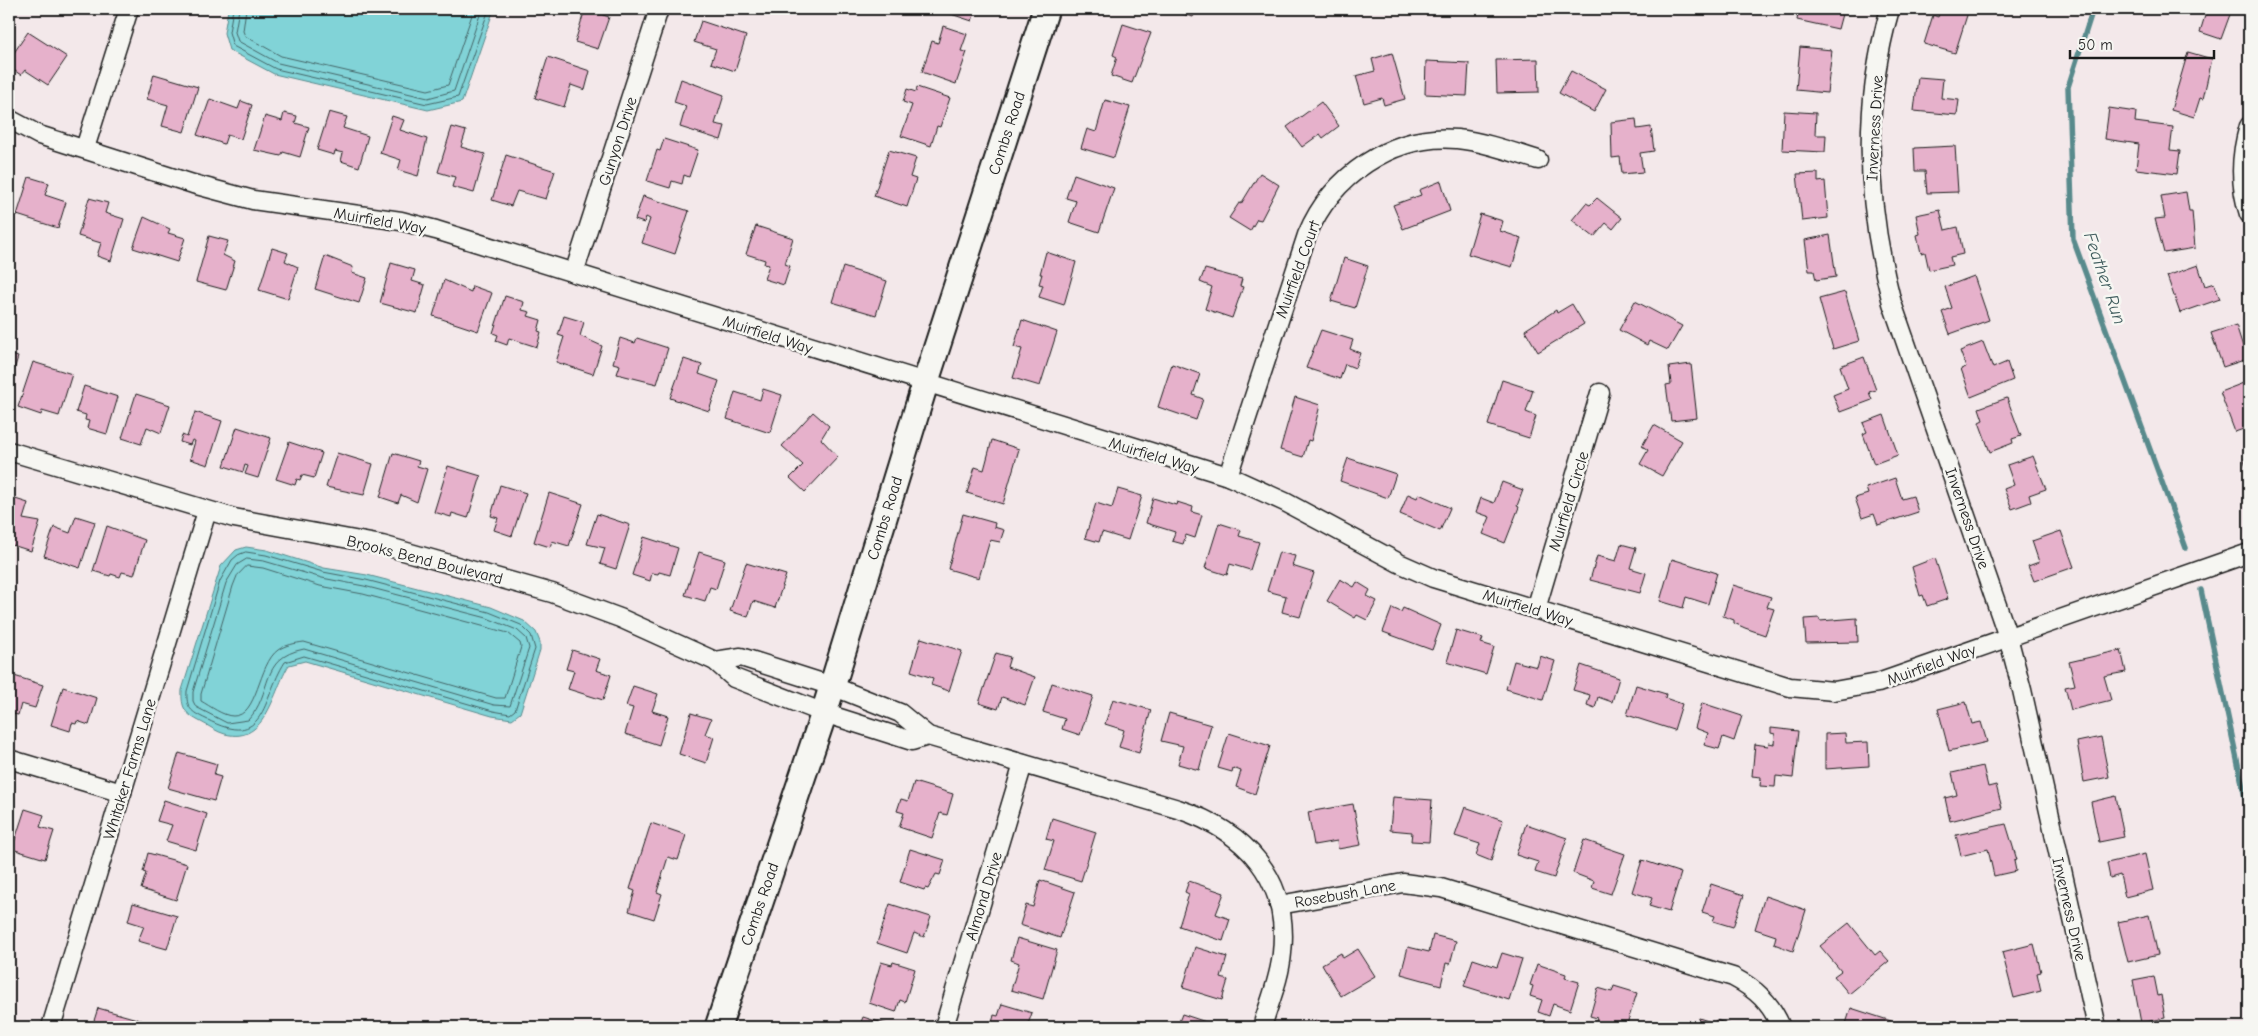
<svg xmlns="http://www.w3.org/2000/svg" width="2258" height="1036" viewBox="0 0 2258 1036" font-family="'Comic Neue',sans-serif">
<rect width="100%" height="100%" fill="#f3e8ea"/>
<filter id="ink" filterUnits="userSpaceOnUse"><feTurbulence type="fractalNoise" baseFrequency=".02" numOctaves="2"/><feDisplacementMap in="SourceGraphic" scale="10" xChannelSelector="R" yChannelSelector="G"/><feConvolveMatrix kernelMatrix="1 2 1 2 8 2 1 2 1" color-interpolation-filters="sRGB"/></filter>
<g filter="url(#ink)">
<g fill="#81d3d7" stroke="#598a8c">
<polygon points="232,9 494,9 462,102 428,110 274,74 229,50 224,33 228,10"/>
<path d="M246 547 267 550 324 568 367 575 491 607 524 621 536 632 540 642V650L520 713 512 719 492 716 305 661 289 665C273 690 267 745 225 734 217 732 209 726 201 722 185 714 181 708 182 690L221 566 236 550Z"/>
</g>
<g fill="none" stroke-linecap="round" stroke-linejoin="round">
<g stroke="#446567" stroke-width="1">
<polyline points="233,9 229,32 233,46 276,69 427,104 458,97 489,9"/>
<polyline points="239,9 235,32 238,41 278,63 428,98 454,91 482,9"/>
<polyline points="246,9 243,31 245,36 281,56 428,90 448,85 474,9"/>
<path d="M246 552 266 555 323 572 366 580 489 612 521 625 531 635 535 649 515 710 510 714 493 711 304 656 285 662C261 700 267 751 206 719 191 712 186 708 187 691L220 581 232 560 238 555Z"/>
<path d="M247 559 264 561 322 578 364 586 487 618 517 630 526 638 529 648 510 706 494 705 304 649C258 658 274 693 248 720L227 723 196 707 193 701V692L226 583 237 565Z"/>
<path d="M247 566 263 568 320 586 363 594 508 633 520 643 521 647 505 698H496L304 642C296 643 285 645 278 650 258 664 258 717 233 716 223 716 210 706 201 701V694L233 586 237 576Z"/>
</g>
<g stroke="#598a8c" stroke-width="5.5">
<polyline points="2093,9 2068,87 2073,239 2186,548"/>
<polyline points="2201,590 2249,816"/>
</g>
</g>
<g fill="#e6b1cb" stroke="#1c1c1c">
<polygon points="585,9 609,17 598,49 575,42"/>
<polygon points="940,9 976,9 972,21 939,10"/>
<polygon points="1165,9 1196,9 1193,17"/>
<polygon points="1796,9 1833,9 1832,12 1842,14 1838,29 1797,20 1799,9"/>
<polygon points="1941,9 1969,9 1955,53 1924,44 1933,15 1938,17"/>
<polygon points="2207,9 2232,9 2221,39 2200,32"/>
<polygon points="701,21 746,36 735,71 711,63 716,49 694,42"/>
<polygon points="1123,24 1151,33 1132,83 1111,76 1117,57 1113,55"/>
<polygon points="943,26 967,34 961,51 967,52 956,84 922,72 932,41 938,43"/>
<polygon points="28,32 67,57 48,85 25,70 21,75 9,67 9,60"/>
<polygon points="1800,47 1832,50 1827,93 1796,90"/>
<polygon points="2188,52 2212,59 2203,99 2200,98 2194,117 2171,110"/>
<polygon points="1392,53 1405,99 1384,105 1382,98 1364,103 1356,76 1375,71 1372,59"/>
<polygon points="548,57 590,71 585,90 571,85 564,107 535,98"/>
<polygon points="1538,59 1539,92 1497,93 1496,60"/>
<polygon points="1426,61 1469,63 1467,96 1425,94"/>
<polygon points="1571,71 1606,89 1594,112 1559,93"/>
<polygon points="154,74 198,87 184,132 162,126 168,105 147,99"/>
<polygon points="1918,77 1943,79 1941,98 1959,100 1957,115 1914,111"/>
<polygon points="681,79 724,95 715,124 725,126 721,140 680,127 686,106 674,102"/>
<polygon points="917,87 950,98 940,127 937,126 931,146 901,136 912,105 903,102 907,89 916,92"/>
<polygon points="210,99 238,109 241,101 252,105 241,139 227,135 224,144 197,135"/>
<polygon points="1105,100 1130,107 1114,158 1081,148 1087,129 1096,132"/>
<polygon points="1321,102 1339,126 1323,138 1320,134 1302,147 1287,127"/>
<polygon points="2109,108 2136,112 2135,122 2173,127 2170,150 2180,151 2177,174 2136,169 2139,144 2105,139"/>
<polygon points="1784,111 1816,113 1815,135 1826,135 1825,152 1782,150"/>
<polygon points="329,112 347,117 343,128 368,136 359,167 341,161 343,153 335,151 334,155 317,150"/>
<polygon points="284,113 297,116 295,123 309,127 300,157 283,152 281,156 254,150 265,116 282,121"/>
<polygon points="392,116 404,120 400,130 427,139 418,176 398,170 401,160 380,153"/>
<polygon points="1636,119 1637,129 1651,127 1654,151 1640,153 1643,172 1622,174 1620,157 1612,158 1611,122"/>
<polygon points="452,127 466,131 461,147 485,154 474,193 452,187 455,177 438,172"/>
<polygon points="664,139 698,150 689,177 684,175 682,184 672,181 670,188 647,181 657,150 660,151"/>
<polygon points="1955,146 1958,192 1927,193 1925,171 1915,171 1914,148"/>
<polygon points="889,150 916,158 910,177 916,179 907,207 874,196"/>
<polygon points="506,155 555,171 546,199 517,191 511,206 492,200"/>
<polygon points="1260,173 1279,185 1261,220 1257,219 1250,231 1229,218 1239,203 1241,204"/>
<polygon points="1818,173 1818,182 1825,181 1828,218 1802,221 1797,174"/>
<polygon points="1074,174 1114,188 1099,232 1069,222 1076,201 1066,198"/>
<polygon points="29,177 49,183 45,195 66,202 58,228 17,215"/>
<polygon points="1441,181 1450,211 1403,229 1393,205 1421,195 1419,190"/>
<polygon points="2186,192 2189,211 2192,211 2195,248 2164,253 2155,219 2165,218 2161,196"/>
<polygon points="643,196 689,211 675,254 642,243 650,219 646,217 644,223 635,220"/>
<polygon points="89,198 108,203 105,213 124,219 111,261 97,256 101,243 78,236"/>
<polygon points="1597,198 1622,218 1613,229 1606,223 1594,237 1572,220 1586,203 1590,205"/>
<polygon points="1940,210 1945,230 1958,227 1963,254 1950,257 1952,265 1929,270 1925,252 1921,253 1917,235 1920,234 1916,215"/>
<polygon points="1480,214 1503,221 1500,231 1521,238 1512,267 1468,254"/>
<polygon points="144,217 170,229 168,233 185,238 177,262 133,248"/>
<polygon points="756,226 793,238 785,264 790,266 784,285 764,279 769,265 764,264 765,260 746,254"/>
<polygon points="1830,235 1836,277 1816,280 1814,271 1809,271 1805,240"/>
<polygon points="209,236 228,241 223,255 235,261 226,290 196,282"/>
<polygon points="272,248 288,253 285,261 298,267 288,299 259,290"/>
<polygon points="1046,252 1076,262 1064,305 1039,297 1043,285 1039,284 1042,274 1040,274"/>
<polygon points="325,256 353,267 352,273 367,278 359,303 315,289"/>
<polygon points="1344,258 1368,266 1355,308 1331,301"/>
<polygon points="391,263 415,270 412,281 425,285 417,313 380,303"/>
<polygon points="2198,265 2205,286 2214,283 2220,299 2180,313 2167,276"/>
<polygon points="843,267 887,281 876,315 832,302"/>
<polygon points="1205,269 1242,279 1240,286 1243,287 1232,318 1205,309 1212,287 1200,282"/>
<polygon points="1974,276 1989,320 1950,334 1942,312 1952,308 1945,287"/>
<polygon points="444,280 471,292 472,286 492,293 478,331 433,316"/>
<polygon points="1845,292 1859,341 1833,349 1819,299"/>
<polygon points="505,296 524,302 522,310 530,312 528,316 541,320 538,331 541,332 537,347 509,338 507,345 496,341 498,335 493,333"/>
<polygon points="1635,301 1682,326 1668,350 1649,341 1647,345 1619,330"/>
<polygon points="1572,304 1584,324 1538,352 1525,330 1556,310 1557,313"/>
<polygon points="564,316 584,322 580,336 602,346 593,374 556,362 564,337 558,335"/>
<polygon points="1022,320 1057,332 1040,386 1013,378 1022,349 1014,347"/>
<polygon points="2236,325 2247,359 2223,367 2211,333"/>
<polygon points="1321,330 1353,340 1350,349 1360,353 1355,368 1345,364 1340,379 1306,368"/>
<polygon points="620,338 635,343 637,338 668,348 657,384 617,374 620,365 613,363"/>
<polygon points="1983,342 1993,368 2007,362 2013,380 1971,397 1961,369 1966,367 1960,351"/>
<polygon points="9,354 18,357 9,386"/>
<polygon points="1864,357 1876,390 1869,392 1872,400 1840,412 1833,395 1848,389 1840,366"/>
<polygon points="684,359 702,365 699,374 719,381 709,411 670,398"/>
<polygon points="33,362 72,374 59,416 42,411 41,415 18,407"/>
<polygon points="1172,364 1200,374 1193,395 1203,399 1196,420 1158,407"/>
<polygon points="1691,364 1697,418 1671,421 1666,385 1671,384 1669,367"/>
<polygon points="1502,380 1533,390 1526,412 1536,416 1529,438 1488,425"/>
<polygon points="2246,382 2249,391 2249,427 2235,432 2220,392"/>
<polygon points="84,386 118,397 107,434 87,428 89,421 85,420 86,415 76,412"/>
<polygon points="763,389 782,395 770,433 727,419 735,392 760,400"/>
<polygon points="136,394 170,405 161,433 147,427 141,444 122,438"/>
<polygon points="1295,397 1320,405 1311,441 1308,440 1303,457 1280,450"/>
<polygon points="2007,398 2021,436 2012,439 2013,443 1990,452 1979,422 1983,420 1979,408"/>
<polygon points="195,412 222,421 208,465 190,459 195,441 192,440 190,445 180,442 182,435 187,437"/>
<polygon points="813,412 829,426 821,439 838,457 805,492 790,478 803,465 782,446"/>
<polygon points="1884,415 1898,455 1874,464 1863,434 1867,432 1863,423"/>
<polygon points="1654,425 1682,441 1662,476 1640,464 1648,450 1642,446"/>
<polygon points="237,427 271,438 258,478 245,474 248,466 245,465 243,472 224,466"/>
<polygon points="992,440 1019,449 1003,504 967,493 975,467 984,470"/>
<polygon points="289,442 322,453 314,478 302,475 300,480 297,479 295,485 276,479"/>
<polygon points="337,453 373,464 364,495 326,487"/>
<polygon points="393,453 419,461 417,466 427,469 417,502 401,495 398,503 380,497"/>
<polygon points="2033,456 2046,489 2029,495 2031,502 2012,509 2004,489 2014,485 2007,465"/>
<polygon points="1348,458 1396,474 1388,498 1340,481"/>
<polygon points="2249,458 2249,478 2244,459"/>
<polygon points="448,466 481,476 468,518 452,513 451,517 434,512"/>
<polygon points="1895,478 1902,499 1913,496 1918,512 1878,525 1874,514 1862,518 1855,498 1868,494 1866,488"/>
<polygon points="1502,482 1523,490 1517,506 1519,507 1505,543 1483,534 1490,517 1476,512 1481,498 1494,503"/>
<polygon points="500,485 526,493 512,536 494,530 498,518 491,516"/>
<polygon points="1118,489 1142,496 1128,540 1102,532 1099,542 1085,538 1096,503 1112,508"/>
<polygon points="549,493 583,504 569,546 552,541 550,547 534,542"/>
<polygon points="1408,494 1417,498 1419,494 1450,508 1440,531 1400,514"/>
<polygon points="9,497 28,503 23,519 40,522 31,551 9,544"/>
<polygon points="1153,498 1176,505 1177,502 1193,507 1192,512 1202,515 1195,538 1186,535 1183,544 1172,541 1175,532 1146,523"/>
<polygon points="597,514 630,525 616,569 600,564 605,548 587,544"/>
<polygon points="963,514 995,523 994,527 1004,530 1000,542 990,540 979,578 948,569"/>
<polygon points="76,516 95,522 80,568 44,556 54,527 70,533"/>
<polygon points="1219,523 1241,530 1239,536 1259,542 1250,570 1230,564 1227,575 1205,568"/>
<polygon points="107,526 145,540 134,575 122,572 120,577 111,574 110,576 93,571"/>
<polygon points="2061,531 2074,567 2034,581 2028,566 2039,562 2032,541"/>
<polygon points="644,537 678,548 670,575 659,572 658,574 652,573 650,581 632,575"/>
<polygon points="1621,544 1636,548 1630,568 1646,573 1640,593 1590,580 1597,556 1616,561"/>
<polygon points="699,552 725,560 716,589 710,587 705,601 685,595"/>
<polygon points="1279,552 1295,556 1292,566 1314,573 1300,617 1282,612 1286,596 1267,591"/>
<polygon points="1935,558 1948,599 1927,606 1923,595 1920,596 1912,567"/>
<polygon points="1672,559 1717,573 1708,604 1686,597 1683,608 1660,601"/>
<polygon points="746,563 786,575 775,608 753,601 748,617 730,611"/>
<polygon points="1340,579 1354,587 1357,582 1370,590 1367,596 1377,601 1367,620 1357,615 1355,618 1327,601"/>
<polygon points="1733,585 1771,597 1767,607 1774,609 1765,635 1745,628 1734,623 1734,620 1723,616"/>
<polygon points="1392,608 1401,612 1403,608 1441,625 1432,650 1383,632"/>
<polygon points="1819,618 1820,621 1857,618 1858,642 1806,643 1804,619"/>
<polygon points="1456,630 1483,638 1481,643 1494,647 1486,674 1447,662"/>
<polygon points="921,638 962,651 949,691 931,685 933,678 911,671"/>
<polygon points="572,650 600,659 596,670 611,675 603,700 568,689 574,671 566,669"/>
<polygon points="2121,650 2126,672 2104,676 2111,700 2071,710 2065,687 2075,685 2069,662"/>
<polygon points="996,653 1010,657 1007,667 1035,677 1025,705 1002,697 998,709 979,703"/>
<polygon points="1540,656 1555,661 1543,700 1506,689 1514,661 1537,667"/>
<polygon points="1581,665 1619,678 1612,702 1598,697 1595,708 1587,705 1590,695 1573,690"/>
<polygon points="11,675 43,685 35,708 21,704 18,715 9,713 9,684"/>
<polygon points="1052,683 1093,696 1080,735 1062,729 1065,719 1043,712"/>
<polygon points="1636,685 1666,694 1665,698 1682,704 1674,730 1627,715"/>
<polygon points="633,686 658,694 652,711 668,716 659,745 625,734 633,708 626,706"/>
<polygon points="63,687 97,698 89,725 77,721 76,724 72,723 70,731 51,725"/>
<polygon points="1113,699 1151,710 1139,753 1119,747 1124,730 1105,724"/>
<polygon points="1966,702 1972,724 1981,722 1987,742 1949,751 1938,709"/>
<polygon points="1702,703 1742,716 1734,741 1723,737 1719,749 1704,745 1708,733 1695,728"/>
<polygon points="691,713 711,719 705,734 714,737 706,763 679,754"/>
<polygon points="1169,713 1211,725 1199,770 1178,764 1183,746 1161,741"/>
<polygon points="1771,728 1798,731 1793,778 1776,776 1775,787 1760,786 1761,777 1752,776 1755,744 1768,746 1769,743 1774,744 1775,734 1771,733"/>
<polygon points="1229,733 1270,746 1255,794 1236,787 1241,771 1233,768 1232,772 1218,768"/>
<polygon points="1845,733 1846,743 1868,742 1869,766 1825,769 1825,734"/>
<polygon points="2101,737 2109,777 2084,782 2077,742"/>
<polygon points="179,753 217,764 214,775 221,777 214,801 168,788"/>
<polygon points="1983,766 1988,787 1996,785 2002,808 1950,821 1945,798 1957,795 1952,773"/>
<polygon points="914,782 953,794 947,815 940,813 932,838 899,827 904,813 897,811 901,799 908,801"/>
<polygon points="2116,796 2124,837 2099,842 2091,802"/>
<polygon points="1393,797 1432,800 1429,842 1411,841 1412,832 1390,830"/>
<polygon points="164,800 207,814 196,850 166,841 172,825 157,821"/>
<polygon points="1353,804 1361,845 1338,849 1337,841 1314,845 1308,812"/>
<polygon points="1465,807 1503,820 1491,861 1476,855 1480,844 1455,836"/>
<polygon points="25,809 44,815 40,827 54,831 45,859 12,849"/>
<polygon points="1052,818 1096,832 1081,881 1045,870 1054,841 1046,839"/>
<polygon points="651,823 686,835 678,860 668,857 657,892 662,894 654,919 629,911 635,891 630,889"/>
<polygon points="1526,824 1567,838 1554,878 1535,872 1538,862 1516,855"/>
<polygon points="2006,824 2017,860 2014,861 2016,871 1994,876 1988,849 1961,856 1956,835"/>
<polygon points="1584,840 1625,854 1611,894 1592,888 1594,881 1573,873"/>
<polygon points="910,849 945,860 940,875 936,874 928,889 925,888 924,890 900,882"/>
<polygon points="148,853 187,864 176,900 141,889 146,873 143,872"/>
<polygon points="2145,854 2153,890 2125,897 2120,875 2110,878 2107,863"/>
<polygon points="1642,860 1681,873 1669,912 1649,906 1652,898 1632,892"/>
<polygon points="1040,880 1075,892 1060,938 1020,925 1026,905 1033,907"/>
<polygon points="1189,881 1224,893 1216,914 1230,919 1223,941 1179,926 1189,894 1185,892"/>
<polygon points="1711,884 1744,895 1733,927 1713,921 1715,916 1702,912"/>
<polygon points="1765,896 1806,910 1793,951 1774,944 1776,936 1755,929"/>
<polygon points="133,903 177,916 167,949 138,941 144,926 128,921"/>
<polygon points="890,904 931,917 924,937 914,933 907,953 877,943"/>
<polygon points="2149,915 2158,955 2128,962 2118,922"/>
<polygon points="1849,923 1875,955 1880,951 1889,961 1849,994 1834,976 1841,971 1820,946"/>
<polygon points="1433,935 1456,941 1450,964 1446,963 1441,985 1401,974 1408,947 1429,952"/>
<polygon points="1017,938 1057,950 1043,999 1011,990 1019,963 1011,960"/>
<polygon points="2034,944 2041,972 2037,973 2041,991 2014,998 2002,952"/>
<polygon points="1195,947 1227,957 1221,978 1228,980 1222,1000 1183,988"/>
<polygon points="1358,949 1375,976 1341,996 1322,964 1341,953 1343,958"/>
<polygon points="1502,953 1522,959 1509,1000 1464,986 1473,959 1497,967"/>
<polygon points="881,962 892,965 893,962 915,969 905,1002 900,1000 896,1012 869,1003"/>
<polygon points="1537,964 1566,974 1565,978 1579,982 1570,1010 1553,1004 1549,1016 1538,1012 1542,1000 1530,996 1533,986 1530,985"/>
<polygon points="2154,976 2158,996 2161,995 2165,1018 2141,1023 2133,980"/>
<polygon points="1614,986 1637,993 1626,1027 1609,1022 1607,1027 1594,1027 1597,1018 1590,1016 1598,988 1612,992"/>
<polygon points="1002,1004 1032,1013 1027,1027 991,1027 994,1015 998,1016"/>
<polygon points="98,1008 144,1021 142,1027 92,1027"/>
<polygon points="1851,1008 1891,1021 1889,1027 1845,1027"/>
<polygon points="1182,1014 1209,1023 1208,1027 1177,1027"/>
<polygon points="863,1017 895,1027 859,1027"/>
<polygon points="1699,1018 1714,1023 1716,1020 1731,1025 1730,1027 1696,1027"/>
<polygon points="1315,1020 1338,1027 1313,1027"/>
<polygon points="161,1021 180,1027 159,1027"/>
</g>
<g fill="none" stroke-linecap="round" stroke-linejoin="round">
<defs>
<g id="street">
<path d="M1890 9C1862 106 1866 205 1892 303L2008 637 2022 690 2097 1027"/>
<polyline points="9,119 39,135 193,184 253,200 401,221 436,230 1228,476 1285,502 1399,563 1433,578 1790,687 1834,691 1878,683 2249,553"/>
<path d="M2249 126C2240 156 2239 184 2249 214"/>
<polyline points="85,148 129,9"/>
<polyline points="574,273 659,9"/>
<polyline points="9,451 234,518 382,545 552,593 620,618 715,661 734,678 824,713 912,741 928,736"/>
<path d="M1228 476 1307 235C1331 177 1392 133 1457 139 1485 142 1512 152 1538 160"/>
<polyline points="1536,609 1600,393"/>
<path d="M715 661 741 657 832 686 900 713 928 736 1178 809C1245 831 1290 878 1282 953 1280 978 1269 1003 1262 1027"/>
<polyline points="9,759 122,793"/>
<path d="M1279 905 1403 883 1441 888 1733 977C1756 989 1771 1003 1781 1027"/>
<polyline points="51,1027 207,511"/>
<polyline points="944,1027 1023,764"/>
</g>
<polyline id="secondary" points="718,1027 824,713 925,384 1046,9"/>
</defs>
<use href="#street" stroke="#1c1c1c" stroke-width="21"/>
<use href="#secondary" stroke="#1c1c1c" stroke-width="29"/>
<use href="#street" stroke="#f6f6f2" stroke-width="18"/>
<use href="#secondary" stroke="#f6f6f2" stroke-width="25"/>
</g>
</g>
<g text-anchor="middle" stroke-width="5" stroke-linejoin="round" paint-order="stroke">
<g font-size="16" fill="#1c1c1c" stroke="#f6f6f2">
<text transform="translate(1874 128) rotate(-87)" y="6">Inverness Drive</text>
<text transform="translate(1006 133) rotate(-72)" y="6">Combs Road</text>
<text transform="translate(617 141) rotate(-72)" y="6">Gunyon Drive</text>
<text transform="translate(380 220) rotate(10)" y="6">Muirfield Way</text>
<text transform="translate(1297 269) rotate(-70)" y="6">Muirfield Court</text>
<text transform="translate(768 334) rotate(18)" y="6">Muirfield Way</text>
<text transform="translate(1154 455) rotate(17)" y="6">Muirfield Way</text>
<text transform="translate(1568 501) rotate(-73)" y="6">Muirfield Circle</text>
<text transform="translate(884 518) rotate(-73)" y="6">Combs Road</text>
<text transform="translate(1968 518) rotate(71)" y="6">Inverness Drive</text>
<text transform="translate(425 559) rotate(14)" y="6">Brooks Bend Boulevard</text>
<text transform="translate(1528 607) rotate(17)" y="6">Muirfield Way</text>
<text transform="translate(1931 664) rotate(-20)" y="6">Muirfield Way</text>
<text transform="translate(129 769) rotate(-73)" y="6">Whitaker Farms Lane</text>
<text transform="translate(1345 893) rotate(-10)" y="6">Rosebush Lane</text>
<text transform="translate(983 896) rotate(-73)" y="6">Almond Drive</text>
<text transform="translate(759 904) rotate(-71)" y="6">Combs Road</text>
<text transform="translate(2070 909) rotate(77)" y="6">Inverness Drive</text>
</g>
<g font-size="18" font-style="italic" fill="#3f5c5d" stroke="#f6f6f2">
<text transform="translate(2105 278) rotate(71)" y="6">Feather Run</text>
</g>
</g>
<rect width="2258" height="1036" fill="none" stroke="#f6f6f2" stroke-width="30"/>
<rect x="15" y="15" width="2228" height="1006" fill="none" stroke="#1c1c1c" stroke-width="2" filter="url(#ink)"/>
<path d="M2070 50v8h144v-8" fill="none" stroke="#1c1c1c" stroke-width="2.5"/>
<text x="2078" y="50" font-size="15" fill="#1c1c1c" stroke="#f6f6f2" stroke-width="4" paint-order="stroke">50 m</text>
</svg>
